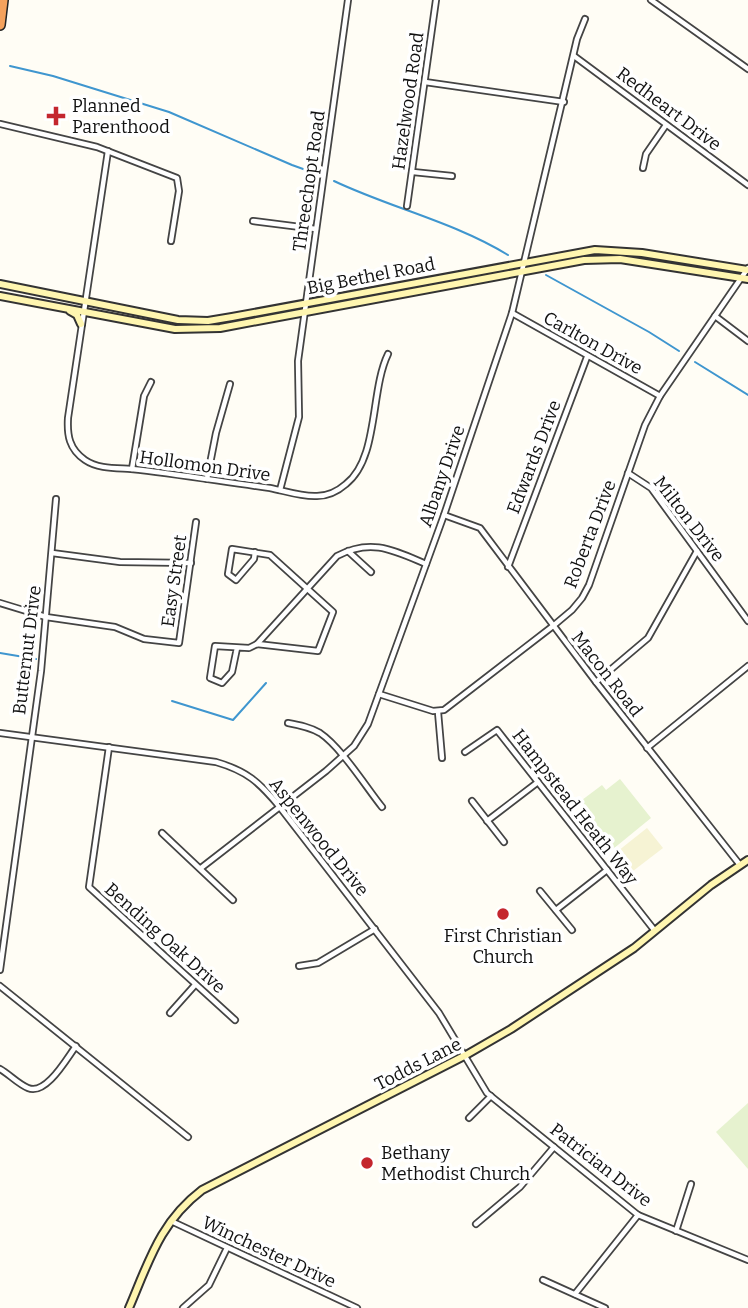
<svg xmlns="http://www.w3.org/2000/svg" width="748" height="1308" viewBox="0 0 748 1308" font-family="Bitter,serif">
<rect width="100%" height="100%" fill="#fffdf5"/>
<polygon fill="#f6f3d4" points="647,828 663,848 633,871 618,851"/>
<g fill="#e6f2cf">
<polygon points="620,779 651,818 613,849 578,803 602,785 606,790"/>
<polygon points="748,1103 748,1169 716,1132"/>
</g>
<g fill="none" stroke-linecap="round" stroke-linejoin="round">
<g stroke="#3f96cf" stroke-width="2">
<polyline points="10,66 53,76 169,112 292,165 317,174"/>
<path d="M334 181C391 208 454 222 508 255"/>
<polyline points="546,275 649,332 679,351"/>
<polyline points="695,362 748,395"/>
<polyline points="0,653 36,659"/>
<polyline points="172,701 233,720 266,683"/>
</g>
<defs>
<g id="street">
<polyline points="651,0 748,69"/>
<polyline points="574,56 748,185"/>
<polyline points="425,82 564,102"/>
<polyline points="0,124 97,147 177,178 179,191 171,241"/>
<path d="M108 151 68 418C67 435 69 449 85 460 98 469 116 468 131 469 178 474 224 482 270 488 285 491 302 497 317 496 328 496 338 491 346 484 379 458 370 391 388 354"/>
<polyline points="643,168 646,154 666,125"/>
<polyline points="413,172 452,176"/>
<polyline points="407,206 436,0"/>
<polyline points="253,221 316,229"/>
<polyline points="512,313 660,396"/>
<polyline points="715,316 748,341"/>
<polyline points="132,469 144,396 151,382"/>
<polyline points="628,473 651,488 748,621"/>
<polyline points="207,479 216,433 230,384"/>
<polyline points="280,490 299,417 298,361 348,0"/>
<polyline points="444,515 480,528 596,682 740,865"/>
<polyline points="348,551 371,572"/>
<polyline points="52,553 120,562 191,563"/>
<polyline points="508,567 587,357"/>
<polyline points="0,603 46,617 115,627 144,639 179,643 196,522"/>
<path d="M257 644 337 556C371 538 393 550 426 564"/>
<polyline points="237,648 232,672 222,683 210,678 215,646 249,648 257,644 318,651 333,612 270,555 232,549 228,574 236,580 254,559 255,552"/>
<polyline points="596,682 648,638 697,551"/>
<polyline points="379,694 433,711 444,710 553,626 572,610 582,598 589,585 645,425 660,396 748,268"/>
<polyline points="438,712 442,758"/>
<path d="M288 723C299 725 310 727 320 733 341 747 366 787 382 807"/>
<path d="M0 733 216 762C247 771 259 782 279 806L439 1013 487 1093 638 1215 748 1260"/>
<polyline points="109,747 89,887 235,1020"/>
<polyline points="647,748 748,666"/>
<polyline points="465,752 497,730 655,931"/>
<polyline points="472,801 504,842"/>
<polyline points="487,821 538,782"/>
<polyline points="162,833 233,900"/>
<polyline points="201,868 326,771 354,746 368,724 444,515 512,313 577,39 585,19"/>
<polyline points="540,891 572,930"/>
<polyline points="556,910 607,870"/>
<polyline points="299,966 318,963 375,929"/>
<polyline points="0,970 41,671 56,499"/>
<polyline points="0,986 188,1137"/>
<polyline points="170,1013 195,985"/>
<path d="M0 1069C9 1074 18 1084 28 1088 46 1096 67 1058 76 1046"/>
<polyline points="469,1118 491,1096"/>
<polyline points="171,1221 357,1308"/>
<polyline points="476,1224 520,1187 554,1147"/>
<polyline points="676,1231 691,1184"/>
<polyline points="543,1280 605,1308"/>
<polyline points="575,1294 638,1215"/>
<polyline points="183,1308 209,1285 227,1248"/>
</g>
<g id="secondary">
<polyline points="0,284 178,320 208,321 232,317 595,250 642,253 748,270"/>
<polyline points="0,296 175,329 220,328 584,260 620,259 748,279"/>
<polyline points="70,311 77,315 81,324"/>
<path d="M129 1308C149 1261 160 1222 202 1190L466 1055 511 1029 634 948 711 885 748 860"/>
</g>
<polyline id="highway" points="0,25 3,0"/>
</defs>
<use href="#street" stroke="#444" stroke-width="8"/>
<use href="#secondary" stroke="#333" stroke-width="10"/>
<use href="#highway" stroke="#222" stroke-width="12"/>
<use href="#street" stroke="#fff" stroke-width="4.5"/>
<use href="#secondary" stroke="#fff6b0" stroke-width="6"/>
<use href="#highway" stroke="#f5a25d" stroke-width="9"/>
</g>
<g fill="#c4262e" stroke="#fff" stroke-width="2.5">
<path d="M52.5 105.5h7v7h7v7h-7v7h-7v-7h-7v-7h7z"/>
<circle cx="503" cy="914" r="7"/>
<circle cx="367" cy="1163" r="7"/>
</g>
<g text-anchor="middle" stroke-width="7" stroke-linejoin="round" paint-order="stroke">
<g font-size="18" fill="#111" stroke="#fff">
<text transform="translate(408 101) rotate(-82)" y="6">Hazelwood Road</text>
<text transform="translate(669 109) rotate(37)" y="6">Redheart Drive</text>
<text transform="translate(309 181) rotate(-82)" y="6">Threechopt Road</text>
<text transform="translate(371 276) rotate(-11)" y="6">Big Bethel Road</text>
<text transform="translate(593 343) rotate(29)" y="6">Carlton Drive</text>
<text transform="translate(534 457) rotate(-69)" y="6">Edwards Drive</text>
<text transform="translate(205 466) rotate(8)" y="6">Hollomon Drive</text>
<text transform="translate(442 476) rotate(-71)" y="6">Albany Drive</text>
<text transform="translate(689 519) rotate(52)" y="6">Milton Drive</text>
<text transform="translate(590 534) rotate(-69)" y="6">Roberta Drive</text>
<text transform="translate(174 581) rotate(-82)" y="6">Easy Street</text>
<text transform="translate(27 650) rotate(-83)" y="6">Butternut Drive</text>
<text transform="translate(607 674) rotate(52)" y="6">Macon Road</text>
<text transform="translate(575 807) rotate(52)" y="6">Hampstead Heath Way</text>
<text transform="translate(319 837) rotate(51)" y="6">Aspenwood Drive</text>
<text transform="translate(165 938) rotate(42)" y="6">Bending Oak Drive</text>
<text transform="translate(418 1064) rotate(-27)" y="6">Todds Lane</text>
<text transform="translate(601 1165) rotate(38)" y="6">Patrician Drive</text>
<text transform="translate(269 1252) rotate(25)" y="6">Winchester Drive</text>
</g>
<g font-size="18" fill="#111" stroke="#fff" text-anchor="start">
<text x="72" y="112">Planned<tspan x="72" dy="21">Parenthood</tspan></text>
<text x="503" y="942" text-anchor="middle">First Christian<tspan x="503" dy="21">Church</tspan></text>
<text x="381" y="1159">Bethany<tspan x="381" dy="21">Methodist Church</tspan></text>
</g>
</g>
</svg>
